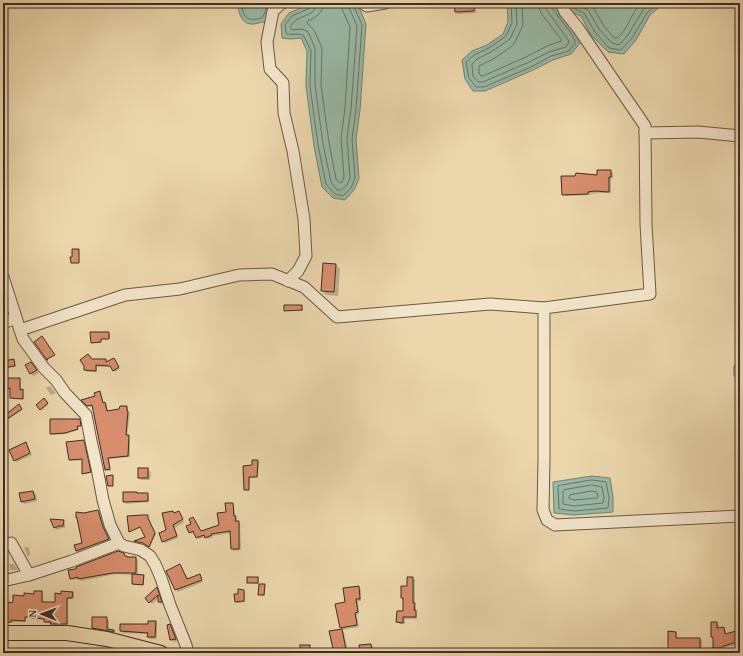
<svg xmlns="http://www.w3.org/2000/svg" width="743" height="656" viewBox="0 0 743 656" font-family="'Gentium Book Plus',serif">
<rect width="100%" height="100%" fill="#ecd7ad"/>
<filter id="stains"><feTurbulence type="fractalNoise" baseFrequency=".005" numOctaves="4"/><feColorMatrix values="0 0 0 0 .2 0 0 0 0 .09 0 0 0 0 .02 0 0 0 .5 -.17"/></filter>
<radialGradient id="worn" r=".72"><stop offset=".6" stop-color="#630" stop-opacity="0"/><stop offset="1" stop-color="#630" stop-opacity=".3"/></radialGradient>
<g fill="#99baa8" stroke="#738274">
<path d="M237 3H274L272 5 268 17 264 22C260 22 254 25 250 24 240 22 239 11 237 3Z"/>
<polygon points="312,3 350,3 358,5 366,24 360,110 356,139 359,179 354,190 345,200 333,198 322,187 314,146 306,86 307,51 301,38 291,39 282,38 281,24 289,13"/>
<polygon points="507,3 553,3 574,31 581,42 571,54 553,60 533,70 485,91 473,91 465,79 462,60 472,51 487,45 503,34 508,22"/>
<polygon points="569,3 664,3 650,15 636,40 624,54 608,52 591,35 581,16 571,12"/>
<polygon points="592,476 610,478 613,497 613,512 574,515 554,513 553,482"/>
</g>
<g fill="#0003">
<polygon points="469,3 474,3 476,5 476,13 458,14 455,12"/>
<polygon points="611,171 613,173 613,178 611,179 611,193 598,193 590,194 590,195 565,196 563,194 598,176"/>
<polygon points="336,265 340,269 338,296 326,295 322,291"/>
<polygon points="302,306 303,307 303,311 285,311"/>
<polygon points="109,333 110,334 110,339 101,339 101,343 93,343 92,342"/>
<polygon points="14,360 16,366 3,369 3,365"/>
<polygon points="92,360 105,360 107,362 115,361 120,369 115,372 112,367 97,367 97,372 87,372 85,370"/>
<polygon points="33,366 39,373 33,376 27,367"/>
<polygon points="3,379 20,379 21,380 20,391 23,391 24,399 12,399 11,398 11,389 3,389"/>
<polygon points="50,386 56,393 51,395 46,388"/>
<polygon points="99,393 101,394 104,404 105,403 107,405 108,412 120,410 126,407 128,408 128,412 130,413 127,436 130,437 130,457 109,459 111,471 107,471 105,470 93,406 90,407 83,400 96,397"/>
<polygon points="44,399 49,404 42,410 37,405"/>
<polygon points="20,406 22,410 9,419 6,415"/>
<polygon points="79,420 81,422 82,427 78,426 79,430 66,434 52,435 51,433"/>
<polygon points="83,441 85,442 91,473 85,474 83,473 83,460 71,461 70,460"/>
<polygon points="25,443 27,445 32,455 17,462 15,460"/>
<polygon points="258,461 259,462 258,477 250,478 249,490 246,490 245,489 253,466"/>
<polygon points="139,469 148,469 151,472 150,480 141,480 139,477"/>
<polygon points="33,492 36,494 37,501 24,504 22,501"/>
<polygon points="124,493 147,494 149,496 149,502 126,504 124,502"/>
<polygon points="233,504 234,506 235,517 237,518 237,522 238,522 240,524 241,550 234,551 232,549 231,533 212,536 213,537 208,539 205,537 198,539 197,537 195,532 192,534 190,532 193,518 201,532 220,526"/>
<polygon points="98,511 100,513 105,530 110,541 78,553 76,551 75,546 83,543 84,514"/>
<polygon points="179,512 181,514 184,522 175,528 178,538 165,543 162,541 175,514"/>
<polygon points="147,516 148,519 156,534 150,547 145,544 136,542 146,537 142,527 130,532"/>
<polygon points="63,521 65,523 65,528 62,528 57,530 54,527"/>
<polygon points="24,547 28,547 29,548 30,556 28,556 27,555"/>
<polygon points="125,557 128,558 136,558 138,560 138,575 143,576 144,577 144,585 134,585 133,584 133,575 116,574 81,581 79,579 72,580 71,578"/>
<polygon points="9,564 14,564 18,570 11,570 10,569"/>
<polygon points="180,566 182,568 188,579 199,575 201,577 203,582 178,592 176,589"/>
<polygon points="258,578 259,579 258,584 249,583 248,582"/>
<polygon points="413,578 415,580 415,605 416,606 416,612 417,613 417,619 405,619 405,624 400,624 397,622 404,612 404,600 402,598"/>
<polygon points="264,585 265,586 265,596 260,595 259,595"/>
<polygon points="157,588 159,590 163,604 162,604 159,602 159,598 152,604 146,598"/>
<polygon points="358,588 361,590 361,601 358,601 359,614 357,615 359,627 342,630 344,632 348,652 335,653 335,652 331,632 342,629 341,628 346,603"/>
<polygon points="244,591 245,592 245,602 237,603 236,602 235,595 238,595"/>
<polygon points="42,592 43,593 43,603 56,603 62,595 72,593 74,594 74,599 68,599 68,626 53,626 52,623 47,623 45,622 45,620 26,618 26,622 12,622 12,623 3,623 3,605 8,605 25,597 36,595"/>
<polygon points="107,618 109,621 109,631 113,631 116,634 95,630 93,628"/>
<polygon points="156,622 157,624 157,639 150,639 148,637 149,634 123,633 121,631 149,625"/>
<polygon points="717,623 719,625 719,629 723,628 726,630 726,635 740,631 740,644 726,647 723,650 716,650 714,648 714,639 712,636"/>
<polygon points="170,625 172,628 178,641 174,642 171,640 168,626"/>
<polygon points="675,632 677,634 677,639 700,639 702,641 702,653 648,653 648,649 669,649"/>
<polygon points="371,645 373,647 374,653 361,653"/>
</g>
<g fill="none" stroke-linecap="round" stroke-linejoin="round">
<g stroke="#6a7468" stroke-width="1">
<path d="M241 3C244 18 246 22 262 18 265 14 266 8 268 3"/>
<path d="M312 3V6L310 8 292 16 285 25 286 33 287 34C292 35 298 33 303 35L311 50 310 86 318 145 326 184 335 194 343 196 351 188 355 178 352 139 356 109 362 25 355 9 353 6 352 3"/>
<path d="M317 3C316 19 295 13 290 28L292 30 301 29 307 31 309 34 315 48V85L323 144 331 182 337 190H341L347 185 350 178 347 138 351 109 357 26 351 12 348 7 347 3"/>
<path d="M323 3C323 13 317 17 308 21L307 23 314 30 322 48 321 85 329 143 336 179 340 183 342 182 344 177 341 138 345 108 350 27 342 9 341 3"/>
<polyline points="511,3 512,23 506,36 489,48 474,55 466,62 469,78 476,87 484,87 531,67 551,56 569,51 575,43 575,41 571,33 551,7 550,3"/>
<polyline points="516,3 517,24 510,39 491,52 477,59 472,64 473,76 478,82 483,82 529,62 549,52 566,47 569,42 569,41 546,9 545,3"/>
<polyline points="522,3 523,25 515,42 512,46 495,58 479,66 479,73 481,76 483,76 526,57 547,46 561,41 561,39 541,13 539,8 539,3"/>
<polyline points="573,3 575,9 584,13 595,32 609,48 621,50 632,38 647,13 658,3"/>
<polyline points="578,3 579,6 588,10 599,29 612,43 619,45 628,35 643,10 650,3"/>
<path d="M588 3 594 9 604 26 614 38H617C628 30 631 13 641 3"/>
<polygon points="592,480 606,482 609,498 608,508 574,511 559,509 558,486"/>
<polygon points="592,485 602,487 604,498 603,503 574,506 563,504 563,492 564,490"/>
<polygon points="592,491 597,492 598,496 597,498 574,500 570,499 569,498 569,496 570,495"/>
</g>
</g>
<g fill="#d88e6c" stroke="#3a2f27">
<polygon points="454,3 474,3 474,11 455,12"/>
<polygon points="597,170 611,170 611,177 609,177 609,192 595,191 588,192 588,194 562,195 561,176 575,176 576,173 597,175"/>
<polygon points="72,249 79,249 79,263 71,263 70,257 72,257"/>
<polygon points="323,263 336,264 334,292 321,291"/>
<polygon points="284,305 302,305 302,310 284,311"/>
<polygon points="90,332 109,332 109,339 101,339 101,342 91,343"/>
<polygon points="42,336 55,355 47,359 48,360 47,360 34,342"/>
<polygon points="88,354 92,359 106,359 106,362 114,358 119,367 113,371 110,366 96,365 96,371 84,370 84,366 80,360"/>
<polygon points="14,359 15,366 3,368 3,361"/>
<polygon points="31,362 37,370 30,374 25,365"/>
<polygon points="3,378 20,378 20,390 23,389 23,399 10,398 10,388 3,389"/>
<polygon points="100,391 103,403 105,402 107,411 119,409 120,406 127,406 127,411 128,411 126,435 129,435 128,456 108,458 110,469 105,470 92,405 87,406 81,400 95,396 94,393"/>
<polygon points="44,398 48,403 40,410 36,405"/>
<polygon points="19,404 22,409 7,419 5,415"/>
<polygon points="50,419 80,419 81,426 77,426 78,429 65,433 50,434"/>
<polygon points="84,440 91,472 82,474 82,459 69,460 66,442"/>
<polygon points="26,442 30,453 14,461 9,450"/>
<polygon points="252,460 258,460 257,477 249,477 249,490 244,490 243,466 252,465"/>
<rect x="138" y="468" width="10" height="10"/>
<polygon points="113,475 113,486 108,486 106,476"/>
<polygon points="33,491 35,499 21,502 19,493"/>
<polygon points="123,492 137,492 137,493 148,493 148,501 123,502"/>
<polygon points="225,503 233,503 234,516 236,516 235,521 239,521 239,549 231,549 230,531 211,534 212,535 205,538 204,535 196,538 193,531 189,533 186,526 191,524 189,519 193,517 201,531 219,525 217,513 226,512"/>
<polygon points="98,510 103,527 109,539 76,551 74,545 82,543 77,518 76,518 76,512 84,513"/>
<polygon points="173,511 174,513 179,511 183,519 173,525 177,536 162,542 159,533 166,530 162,513"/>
<polygon points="142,515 148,515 148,518 155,533 149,547 143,543 134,541 145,537 140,527 129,532 127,516"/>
<polygon points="50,519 64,520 63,526 59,526 54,528"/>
<polygon points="118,551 124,553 125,556 127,556 127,557 136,557 136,573 113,573 78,579 78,577 70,579 68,570 76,569 76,567"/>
<polygon points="180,564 187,579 200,574 202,580 175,590 166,571"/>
<polygon points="132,574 144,575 143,585 132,584"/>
<rect x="247" y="577" width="11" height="6"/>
<polygon points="407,577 413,577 413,603 415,603 414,610 416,610 416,617 403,617 403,623 396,622 397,611 403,611 403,598 401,598 401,586 407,586"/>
<polygon points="259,584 265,584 264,595 258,595"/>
<polygon points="359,586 360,599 356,599 358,612 355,613 357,625 340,628 335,604 345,602 343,588"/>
<polygon points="157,587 162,602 158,602 158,595 149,603 145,598"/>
<polygon points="238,589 244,590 244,601 235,602 234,594 238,594"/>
<polygon points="34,591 42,591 42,602 55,602 55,593 61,594 61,591 73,592 72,598 67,598 67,624 50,624 51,622 44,622 44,619 25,617 25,621 11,620 11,622 3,622 3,604 8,604 9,602 12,603 13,601 13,595 24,596 24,593 34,594"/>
<polygon points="92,617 107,617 107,629 114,630 114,632 92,628"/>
<polygon points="148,621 156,621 155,637 147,637 148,633 120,631 120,624 148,624"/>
<polygon points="711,622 717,622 717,628 724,627 725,634 740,630 740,641 724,646 721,648 713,648 713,637 711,637"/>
<polygon points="170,624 176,639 170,640 167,625"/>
<polygon points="342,629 346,650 334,653 329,631"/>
<polygon points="668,631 676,632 676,638 700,638 700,653 668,652"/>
<polygon points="371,644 372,651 360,653 359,645"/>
<rect x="300" y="645" width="10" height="8"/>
</g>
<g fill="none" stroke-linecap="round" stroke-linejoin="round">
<defs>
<g id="minor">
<polyline points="282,3 273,11 267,42 270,69 283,83 284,113 293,151 304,219 306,256 298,271 288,281"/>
<polyline points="363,3 367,6 385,3"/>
<polyline points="645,133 698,132 740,136"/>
<polyline points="3,277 20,330 125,295 180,289 239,275 272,274 304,287 337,317 490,304 544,308 650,294 646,224 645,126 578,28 565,12 561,3"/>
<polyline points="544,308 544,458 543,510 547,520 555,525 740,516"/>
<polyline points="3,323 16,318"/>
<polyline points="20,330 23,339 44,368 56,380 65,393 86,415 91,441 97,468 103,500 110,525 119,543 124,546 141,550 150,556 155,564 161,578 170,605 186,645 188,653"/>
<polyline points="740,368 740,374"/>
<polyline points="11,543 29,575"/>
<polyline points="3,581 29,575 72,561 119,543"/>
</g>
<polyline id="major" points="3,633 67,633 107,639 161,653"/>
</defs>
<use href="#minor" stroke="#665948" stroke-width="13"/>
<use href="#major" stroke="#3a2f27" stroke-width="16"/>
<use href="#minor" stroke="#f3e5ca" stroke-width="11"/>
<use href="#major" stroke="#ecd7ad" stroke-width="14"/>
</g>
<rect width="743" height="656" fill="none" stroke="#ecd7ad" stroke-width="16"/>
<rect x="4" y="4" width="735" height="648" fill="none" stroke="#3a2f27" stroke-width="2"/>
<rect x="8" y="8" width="727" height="640" fill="none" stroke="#3a2f27"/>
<g transform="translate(42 614) rotate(271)" stroke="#f3e5ca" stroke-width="3" paint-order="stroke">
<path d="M0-3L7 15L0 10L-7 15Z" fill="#3a2f27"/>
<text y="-6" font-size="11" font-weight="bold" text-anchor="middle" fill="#3a2f27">N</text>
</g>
<rect width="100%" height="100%" filter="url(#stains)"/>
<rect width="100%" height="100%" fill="url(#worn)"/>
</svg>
